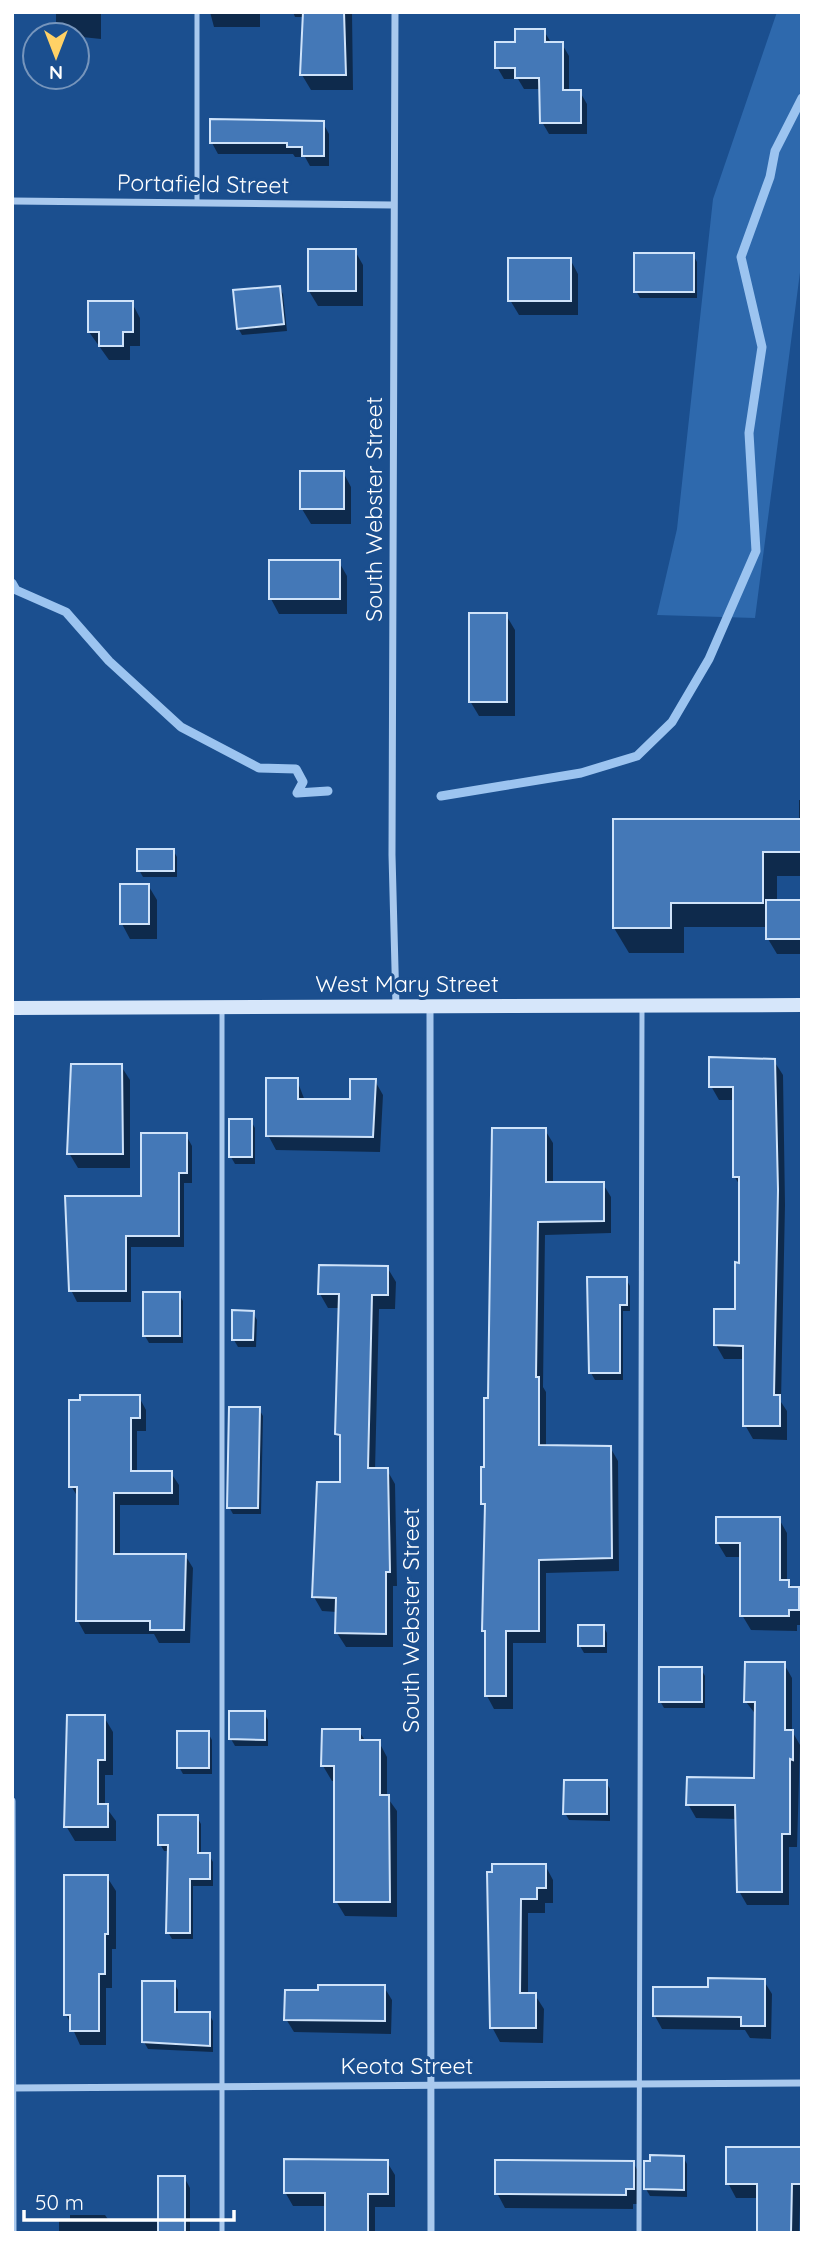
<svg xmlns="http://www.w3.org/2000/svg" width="814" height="2245" viewBox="0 0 814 2245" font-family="Quicksand,sans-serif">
<rect width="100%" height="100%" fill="#1b4f8f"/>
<polygon fill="#2e69ad" points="777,12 802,12 802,257 755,618 657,615 677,529 713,199"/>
<g fill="#0007">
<polygon points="56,12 101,12 101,39 63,35 56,24"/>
<polygon points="210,12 260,12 260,27 214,27"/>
<polygon points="293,12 352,12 353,90 311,90 302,75 302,17 295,17"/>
<polygon points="544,31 552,44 562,44 569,56 569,92 580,92 587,104 587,134 549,134 542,122 541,89 524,89 518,79 504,79 497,67 517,44"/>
<polygon points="323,123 329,134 329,166 310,166 305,157 295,157 293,154 218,154 212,143"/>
<polygon points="355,251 363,265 363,306 318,306 309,291"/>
<polygon points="693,255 697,262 697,298 640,298 636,291"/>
<polygon points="570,259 578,274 578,315 519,315 510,300"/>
<polygon points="279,287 283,294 287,331 242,335 238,328"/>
<polygon points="132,303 140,318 140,346 130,346 130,360 109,360 89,332"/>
<polygon points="343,472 351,487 351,524 311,524 302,509"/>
<polygon points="339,562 347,576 347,614 279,614 271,599"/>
<polygon points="506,615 515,630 515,716 479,716 470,701"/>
<polygon points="799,800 802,800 802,876 777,876 777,902 802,902 802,954 777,954 768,939 768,927 684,927 684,953 629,953 614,928 799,821"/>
<polygon points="173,850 177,857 177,877 143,877 139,870"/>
<polygon points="148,885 157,900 157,939 130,939 122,924"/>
<polygon points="774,1061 783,1075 785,1205 781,1402 787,1411 787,1440 753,1439 745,1425 745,1359 724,1359 716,1345 737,1311 741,1264 741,1187 734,1176 734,1100 719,1100 711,1086"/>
<polygon points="121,1066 130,1080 130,1168 78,1168 69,1153"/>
<polygon points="297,1080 305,1101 352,1101 375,1081 383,1095 380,1152 276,1150 268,1135"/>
<polygon points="251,1121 255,1128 255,1164 235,1164 231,1157"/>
<polygon points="545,1130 553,1143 553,1184 603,1184 611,1197 611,1233 545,1235 543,1387 546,1392 546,1447 610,1447 618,1461 619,1571 546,1573 546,1643 513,1643 513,1709 494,1709 487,1696 487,1510 483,1504 490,1400"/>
<polygon points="186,1135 192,1146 192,1183 184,1183 184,1247 131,1247 131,1302 77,1302 71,1290 143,1198"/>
<polygon points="387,1267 396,1282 395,1309 379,1309 375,1470 387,1470 395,1484 397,1586 393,1586 393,1647 346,1647 337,1633 337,1612 322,1611 314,1597 342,1484 342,1442 337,1434 340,1308 328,1308 320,1294"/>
<polygon points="626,1279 630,1286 630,1311 623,1311 623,1380 595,1380 591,1373"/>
<polygon points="179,1294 183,1301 183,1343 149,1343 145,1336"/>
<polygon points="253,1313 257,1320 256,1347 238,1347 234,1340"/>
<polygon points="139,1397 146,1410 146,1431 137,1431 137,1473 171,1473 179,1485 179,1505 120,1505 120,1555 185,1555 193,1568 190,1643 159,1643 154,1634 85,1634 78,1621 79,1499 71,1486"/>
<polygon points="259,1409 263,1416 261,1514 233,1514 229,1507"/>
<polygon points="779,1519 787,1533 787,1582 802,1596 802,1625 797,1625 797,1631 751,1630 742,1615 742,1557 726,1557 717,1542"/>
<polygon points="603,1626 607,1633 607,1653 584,1653 580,1646"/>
<polygon points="784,1664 792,1678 792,1731 800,1745 797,1847 789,1847 789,1905 747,1905 739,1891 737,1819 696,1818 688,1804 756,1779 757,1716 746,1702"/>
<polygon points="701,1669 705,1676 705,1708 664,1708 660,1701"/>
<polygon points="264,1713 268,1720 268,1746 235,1746 231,1739"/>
<polygon points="104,1717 113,1732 113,1775 105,1775 105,1806 116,1821 116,1841 75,1841 66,1826"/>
<polygon points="323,1731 359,1731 366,1742 379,1742 387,1757 387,1797 397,1811 397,1917 345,1916 336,1901 335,1781 332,1781 323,1766"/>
<polygon points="208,1733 212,1740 212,1774 183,1774 179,1767"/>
<polygon points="606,1782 610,1789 610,1821 569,1820 565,1813"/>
<polygon points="197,1817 201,1824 201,1855 209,1855 213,1862 213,1886 193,1886 193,1939 172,1939 168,1932 170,1851 164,1851 160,1844"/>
<polygon points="545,1865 553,1880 553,1903 545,1903 545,1913 528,1913 528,1995 535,1995 544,2009 543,2043 500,2042 492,2027 489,1874"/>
<polygon points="107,1877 116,1891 116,1949 112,1949 112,1988 106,1988 106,2045 80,2045 66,2014"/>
<polygon points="764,1981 772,1994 771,2039 750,2038 745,2030 662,2029 655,2016 710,1989"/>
<polygon points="174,1983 178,1990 178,2014 209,2014 213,2021 213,2052 148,2049 144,2042"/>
<polygon points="384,1987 392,2000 391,2034 294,2032 286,2019 320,1992"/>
<polygon points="802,2149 799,2233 759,2233 759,2198 736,2198 728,2183"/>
<polygon points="683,2157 687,2164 687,2197 650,2196 646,2189"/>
<polygon points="387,2162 395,2175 395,2207 375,2207 375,2233 326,2233 326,2206 293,2206 285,2192"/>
<polygon points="633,2162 641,2177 641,2204 633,2204 633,2209 505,2208 497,2193"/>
<polygon points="184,2177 190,2188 190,2233 59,2233 59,2219 70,2219 70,2215 105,2215 110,2222 159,2222"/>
</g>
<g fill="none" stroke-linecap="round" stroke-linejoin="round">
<g stroke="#9cc4f0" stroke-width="9">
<polyline points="12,583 16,590 66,612 109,661 181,727 259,768 296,769 303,782 297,793 328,791"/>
<polyline points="441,796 581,773 637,756 672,722 709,659 756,551 749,433 762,347 741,257 770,177 775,151 802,98"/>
</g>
</g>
<g fill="#4478b7" stroke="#cfe3fa" stroke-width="2">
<polygon points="303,12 344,12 346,75 300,75"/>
<polygon points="515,29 545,29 545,42 563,42 563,90 581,90 581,123 540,123 539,78 515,78 515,68 495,68 495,42 515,42"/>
<polygon points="210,119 324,121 324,156 302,156 302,147 287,147 287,143 210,143"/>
<rect x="308" y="249" width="48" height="42"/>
<rect x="634" y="253" width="60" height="39"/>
<rect x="508" y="258" width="63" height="43"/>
<polygon points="280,286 284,324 237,329 233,290"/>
<polygon points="88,301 133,301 133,332 123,332 123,346 99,346 99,332 88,332"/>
<rect x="300" y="471" width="44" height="38"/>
<rect x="269" y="560" width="71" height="39"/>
<rect x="469" y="613" width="38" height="89"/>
<polygon points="613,819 802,819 802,852 763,852 763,903 671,903 671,928 613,928"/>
<rect x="137" y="849" width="37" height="22"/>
<rect x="120" y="884" width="29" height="40"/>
<rect x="766" y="900" width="36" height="39"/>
<polygon points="709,1057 775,1059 778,1190 774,1395 780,1395 780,1426 743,1426 743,1346 714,1345 714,1309 735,1309 735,1262 739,1263 739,1177 733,1177 733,1087 709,1087"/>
<polygon points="71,1064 122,1064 123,1154 67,1154"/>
<polygon points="266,1078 298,1078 298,1099 350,1099 350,1079 376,1079 373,1137 266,1136"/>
<rect x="229" y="1119" width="23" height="38"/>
<polygon points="492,1128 546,1128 546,1182 604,1182 604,1221 538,1222 536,1377 539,1377 539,1445 611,1446 612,1558 539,1560 539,1631 506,1631 506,1696 485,1696 485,1631 482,1631 485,1504 481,1504 481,1467 484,1467 484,1398 488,1398"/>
<polygon points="141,1133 187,1133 187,1173 179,1173 179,1236 126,1236 126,1291 69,1291 65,1196 141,1196"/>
<polygon points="319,1265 388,1266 388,1295 372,1295 368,1468 388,1468 390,1572 386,1572 386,1634 335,1633 336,1598 312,1597 317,1482 340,1482 340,1435 335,1434 339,1294 318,1294"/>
<polygon points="587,1277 627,1277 627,1305 620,1305 620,1373 589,1373"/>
<rect x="143" y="1292" width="37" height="44"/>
<polygon points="232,1310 254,1311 253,1340 232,1340"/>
<polygon points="80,1395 140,1395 140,1418 131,1418 131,1471 172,1471 172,1493 114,1493 114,1554 186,1554 184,1630 150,1630 150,1621 76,1621 77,1487 69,1487 69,1400 80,1400"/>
<polygon points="229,1407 260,1407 258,1508 227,1508"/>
<polygon points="716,1517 780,1517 780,1580 789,1580 789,1587 799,1587 799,1610 789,1610 789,1616 740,1616 740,1543 716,1543"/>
<rect x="578" y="1625" width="26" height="21"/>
<polygon points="745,1662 785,1662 785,1730 793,1730 793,1760 790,1759 790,1834 782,1834 782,1892 737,1892 735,1805 686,1805 687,1777 754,1778 755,1702 744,1702"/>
<rect x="659" y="1667" width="43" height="35"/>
<polygon points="229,1711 265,1711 265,1740 229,1739"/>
<polygon points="67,1715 105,1715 105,1760 98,1760 98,1804 108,1804 108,1827 64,1827"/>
<polygon points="322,1729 360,1729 360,1740 380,1740 380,1795 389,1795 390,1902 334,1902 334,1766 321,1766"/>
<rect x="177" y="1731" width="32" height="37"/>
<polygon points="564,1780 607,1780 607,1814 563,1814"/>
<polygon points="158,1815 198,1815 198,1853 210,1853 210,1879 190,1879 190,1933 166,1933 168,1845 158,1845"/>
<polygon points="492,1864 546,1864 546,1888 537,1888 537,1899 521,1899 520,1993 536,1993 536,2028 490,2028 487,1872 492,1872"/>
<polygon points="64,1875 108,1875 108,1934 105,1934 105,1974 99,1974 99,2031 70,2031 70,2015 64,2015"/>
<polygon points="708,1978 765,1979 765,2026 741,2026 741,2017 653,2016 653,1987 708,1987"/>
<polygon points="142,1981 175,1981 175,2012 210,2012 210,2046 142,2042"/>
<polygon points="318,1985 385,1985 385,2021 284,2020 285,1990 318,1990"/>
<polygon points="726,2147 802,2147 802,2184 792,2184 791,2233 757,2233 757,2184 726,2184"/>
<polygon points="650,2155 684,2156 684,2190 644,2189 644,2161 650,2161"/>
<polygon points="284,2159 388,2160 388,2194 368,2194 368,2233 325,2233 325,2193 284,2193"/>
<polygon points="495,2160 634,2161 634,2189 626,2189 626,2195 495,2194"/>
<rect x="158" y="2176" width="27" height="57"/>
</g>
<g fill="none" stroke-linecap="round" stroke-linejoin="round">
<g stroke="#a9c9ee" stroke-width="5">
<polyline points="197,203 197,12"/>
<polyline points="222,1007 222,2233"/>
<polyline points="639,2233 642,1009"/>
</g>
<g stroke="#a9c9ee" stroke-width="7">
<polyline points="395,12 392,855 396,1006"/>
<polyline points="12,201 393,205"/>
<polyline points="430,1007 431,2233"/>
<polyline points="12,1801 13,2233"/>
<polyline points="12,2088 802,2083"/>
</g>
<polyline stroke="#d6e6fa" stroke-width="14" points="12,1008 802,1005"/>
</g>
<g text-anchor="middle" stroke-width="6" stroke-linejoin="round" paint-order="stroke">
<g font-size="23" fill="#fff" stroke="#1b4f8f">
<text transform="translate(203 184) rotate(1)" y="8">Portafield Street</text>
<text transform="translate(374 509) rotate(-90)" y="8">South Webster Street</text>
<text x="407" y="992">West Mary Street</text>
<text transform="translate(411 1620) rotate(-90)" y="8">South Webster Street</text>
<text x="407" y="2074">Keota Street</text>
</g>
</g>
<rect width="814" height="2245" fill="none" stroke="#ffffff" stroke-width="28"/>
<g transform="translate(56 56) rotate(180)"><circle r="33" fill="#1b4f8f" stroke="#7695bc" stroke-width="2"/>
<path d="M0-5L12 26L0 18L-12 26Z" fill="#ffd166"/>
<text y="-10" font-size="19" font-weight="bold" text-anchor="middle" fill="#ffffff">N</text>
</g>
<path d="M24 2210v10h210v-10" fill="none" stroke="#ffffff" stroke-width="3.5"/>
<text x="35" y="2210" font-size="21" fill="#ffffff" stroke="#1b4f8f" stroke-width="5" paint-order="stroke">50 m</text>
</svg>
